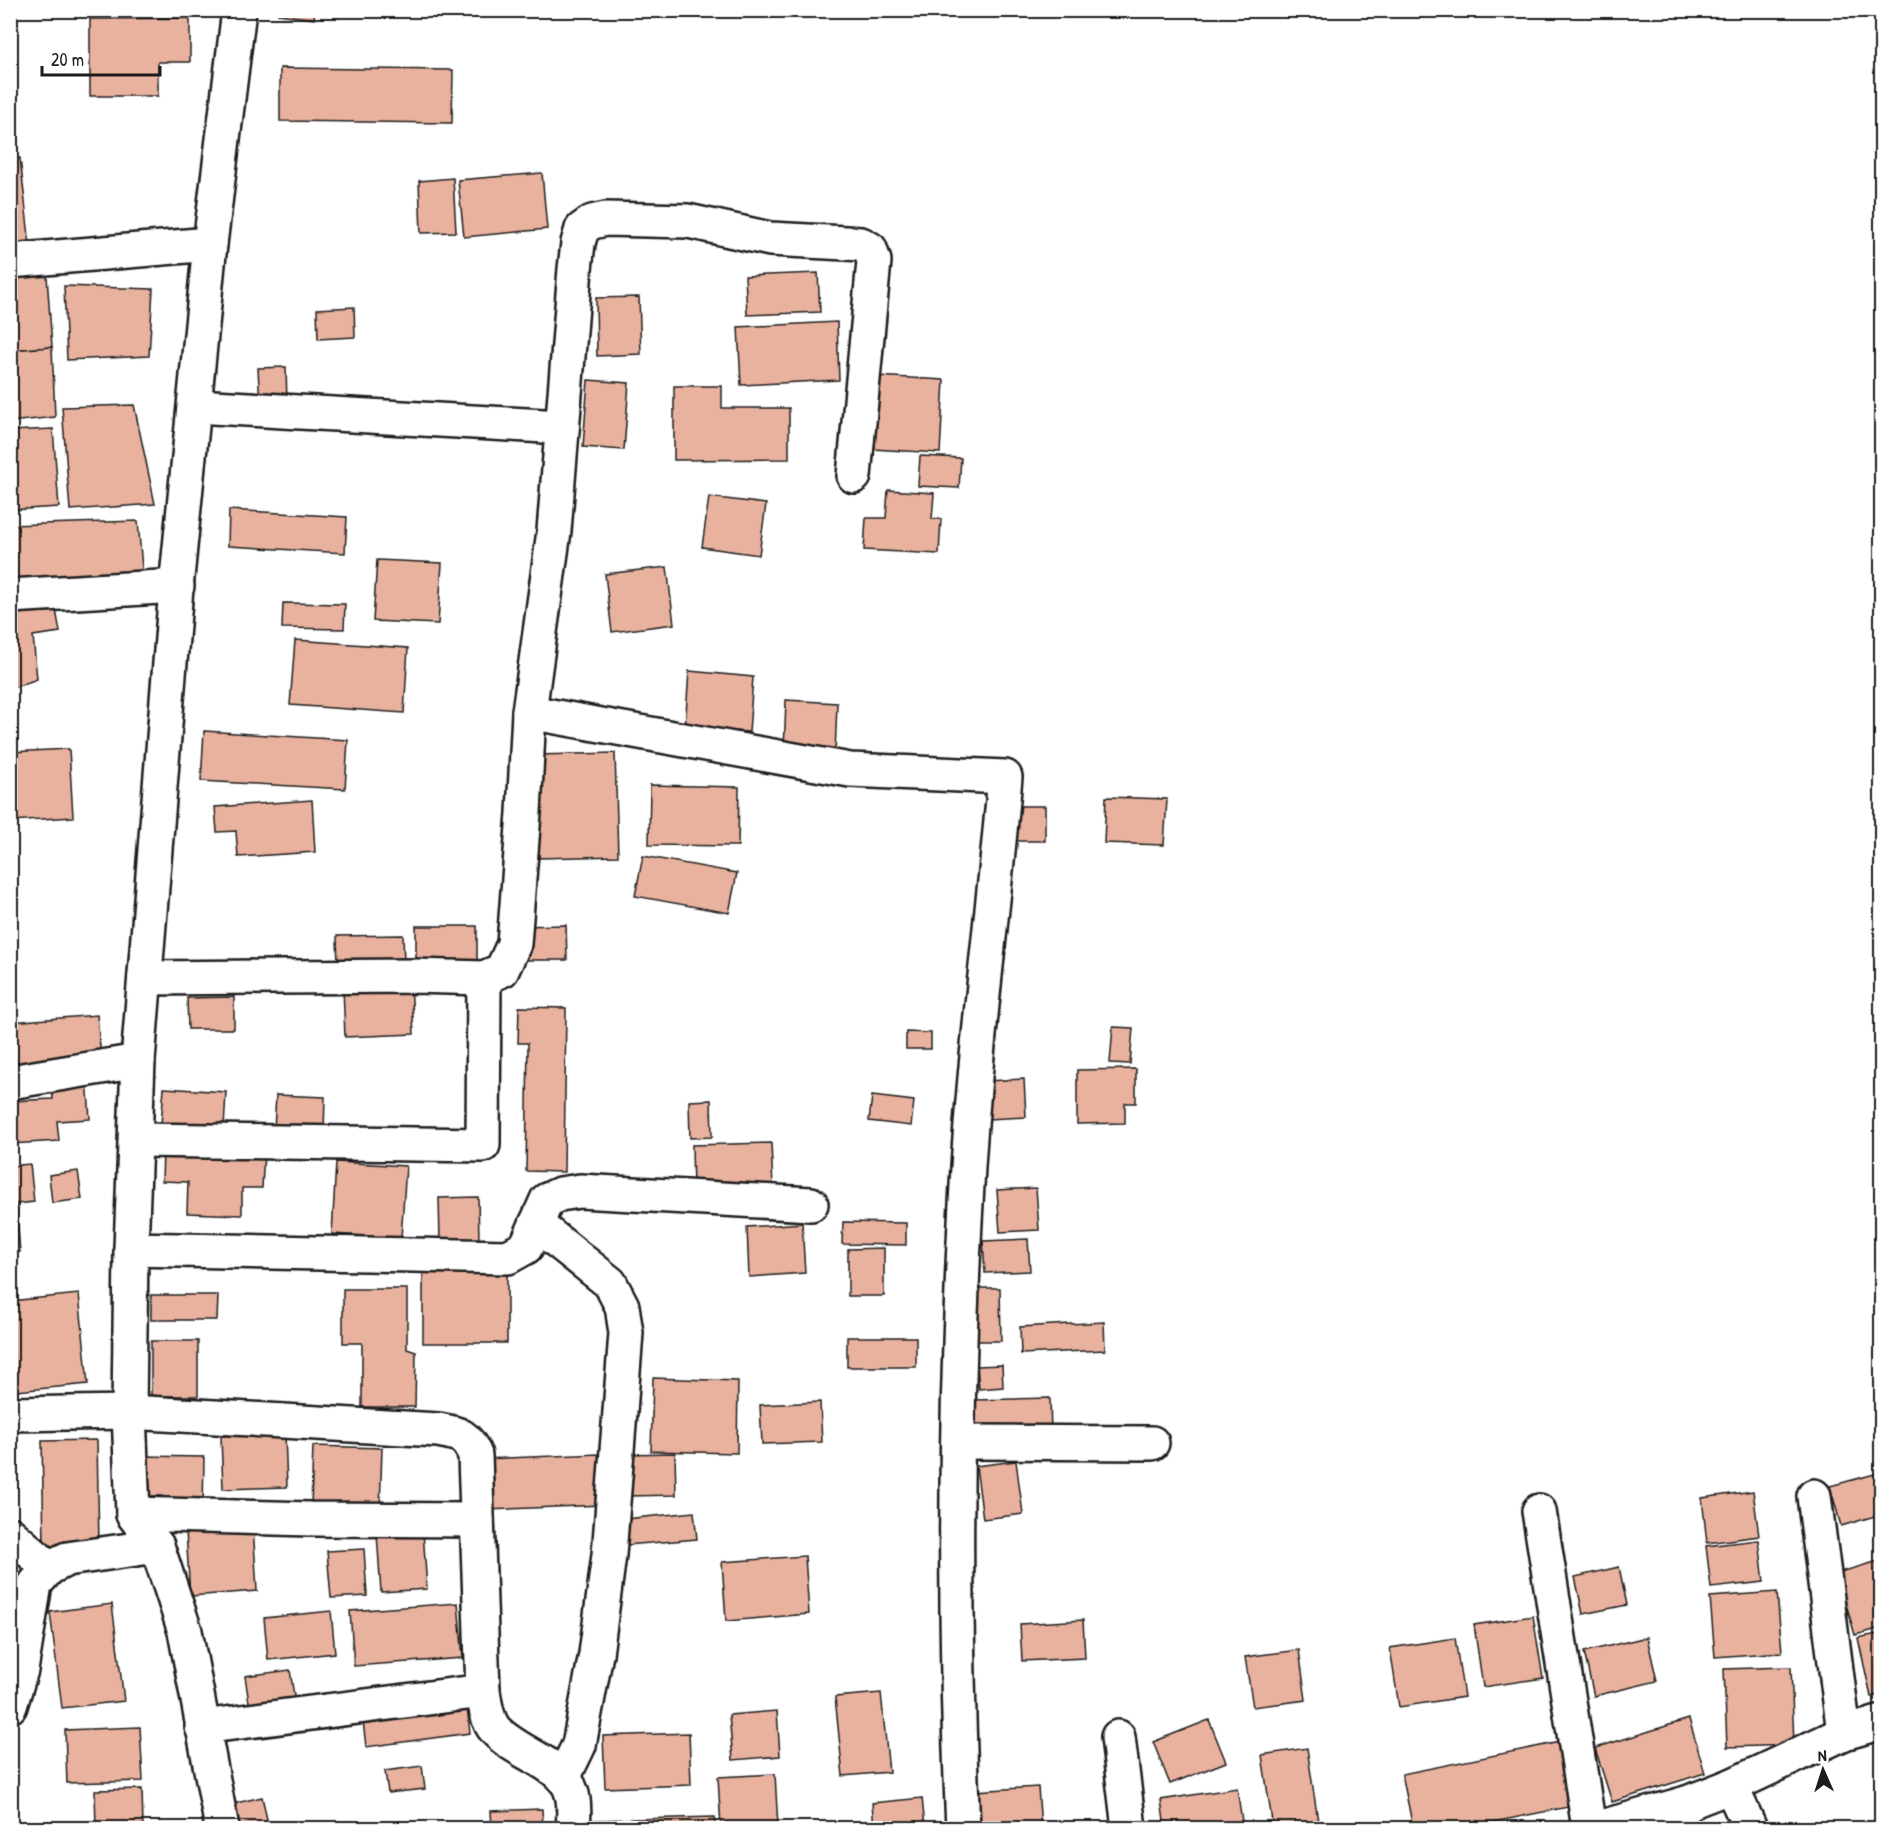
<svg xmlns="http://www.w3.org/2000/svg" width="1892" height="1839" viewBox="0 0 1892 1839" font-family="'Patrick Hand',sans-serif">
<rect width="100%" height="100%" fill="#fff"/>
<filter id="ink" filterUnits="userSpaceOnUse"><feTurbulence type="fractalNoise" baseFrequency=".0167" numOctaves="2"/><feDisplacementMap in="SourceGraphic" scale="12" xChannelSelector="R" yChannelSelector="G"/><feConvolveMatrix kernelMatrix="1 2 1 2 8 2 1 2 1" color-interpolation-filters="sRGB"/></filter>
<g filter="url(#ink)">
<g fill="#e9b29e" stroke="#1c1c1c" stroke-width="1.5">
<polygon points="278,10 315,10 314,19 278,14"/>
<polygon points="190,18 190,62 158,62 158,96 90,96 90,19"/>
<polygon points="280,68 453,70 452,123 280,121"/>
<polygon points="20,158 31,254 10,256 10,159"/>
<polygon points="542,173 547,229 464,237 458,180"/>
<polygon points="453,178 456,232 421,233 419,181"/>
<polygon points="46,262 52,347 10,350 10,264"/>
<polygon points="818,273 820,312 747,315 745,276"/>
<polygon points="64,286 153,289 149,356 67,360"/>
<polygon points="639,297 641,354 597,356 596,298"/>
<polygon points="354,307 355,337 318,339 317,309"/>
<polygon points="837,322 839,380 741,385 738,327"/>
<polygon points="52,347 55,417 10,422 10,350"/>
<polygon points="286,367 287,403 260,405 258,368"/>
<polygon points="876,376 944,380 940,453 872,449"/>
<polygon points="588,380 629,383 624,450 583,447"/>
<polygon points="674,386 722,386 722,408 789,408 789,459 674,460"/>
<polygon points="134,405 155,504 70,510 62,407"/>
<polygon points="53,429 59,507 10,510 10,431"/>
<polygon points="920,456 961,458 959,488 918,486"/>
<polygon points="888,490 934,493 932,519 941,519 939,554 864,550 866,518 886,518"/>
<polygon points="709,497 766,504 759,555 702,547"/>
<polygon points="229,510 347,517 345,553 228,546"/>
<polygon points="138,521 143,580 10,594 10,525"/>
<polygon points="377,560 442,563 438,624 373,621"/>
<polygon points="667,567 674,624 612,632 605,574"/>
<polygon points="283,603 345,604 344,629 282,628"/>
<polygon points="56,610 60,632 33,636 37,679 10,689 10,613"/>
<polygon points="295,640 408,648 404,713 290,705"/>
<polygon points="689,671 753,677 749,732 685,728"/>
<polygon points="786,700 837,703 835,754 784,751"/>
<polygon points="204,731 348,740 345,789 201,781"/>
<polygon points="69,749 73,817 10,821 10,752"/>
<polygon points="615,753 618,856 539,858 537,755"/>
<polygon points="650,785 739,787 738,846 649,845"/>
<polygon points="1106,797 1167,799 1164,845 1104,843"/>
<polygon points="312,800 315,852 238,857 236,831 217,832 215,807"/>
<rect x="1013" y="806" width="32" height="35"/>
<polygon points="643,856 737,873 729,913 635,896"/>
<polygon points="566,925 567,960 519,960 519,926"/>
<polygon points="416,926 477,926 477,972 416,973"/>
<polygon points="403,935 404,964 338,966 337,936"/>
<polygon points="411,984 414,1034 345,1037 343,987"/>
<polygon points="234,997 234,1029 188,1029 187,998"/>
<polygon points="519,1007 566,1008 564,1172 526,1171 528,1043 518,1043"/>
<polygon points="97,1015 101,1058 14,1065 11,1022"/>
<polygon points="1113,1027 1133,1028 1130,1064 1110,1063"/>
<polygon points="906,1032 931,1033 931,1049 906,1049"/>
<polygon points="1136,1069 1136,1103 1125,1103 1125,1123 1077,1124 1077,1070"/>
<polygon points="87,1078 90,1119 57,1121 59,1141 10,1144 10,1101 53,1099 51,1080"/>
<polygon points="1024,1079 1026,1117 988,1119 986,1081"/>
<polygon points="164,1088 226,1092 224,1128 161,1124"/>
<polygon points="276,1095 325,1097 324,1131 274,1129"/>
<polygon points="872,1096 914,1101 911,1126 869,1121"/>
<polygon points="711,1100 712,1137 690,1138 689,1101"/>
<polygon points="771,1143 773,1188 693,1190 692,1145"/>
<polygon points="163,1149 264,1152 262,1188 242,1188 242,1215 187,1213 188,1182 162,1181"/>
<polygon points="336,1162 406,1166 401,1238 332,1234"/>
<polygon points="30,1164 34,1202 16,1204 20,1252 10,1253 10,1166"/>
<polygon points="78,1171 82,1199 52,1203 49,1175"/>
<polygon points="1036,1188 1039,1230 1000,1232 997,1190"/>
<polygon points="478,1197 479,1240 440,1241 439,1198"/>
<polygon points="843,1222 906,1223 906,1245 842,1244"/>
<polygon points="802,1223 805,1273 749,1277 747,1227"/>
<polygon points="1028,1239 1030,1271 985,1273 983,1241"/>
<polygon points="884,1248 884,1296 848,1296 848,1249"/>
<rect x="423" y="1273" width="84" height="70"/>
<polygon points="973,1288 1000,1288 1001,1341 974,1341"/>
<polygon points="343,1289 407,1289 407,1349 416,1352 415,1407 362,1407 362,1343 343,1343"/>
<polygon points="79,1294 88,1384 17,1391 10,1323 10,1301"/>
<polygon points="151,1295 218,1295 217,1320 151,1320"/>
<polygon points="1104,1322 1105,1350 1021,1354 1020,1327"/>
<rect x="847" y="1337" width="69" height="30"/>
<rect x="151" y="1341" width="47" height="55"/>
<polygon points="1002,1365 1003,1387 979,1389 977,1366"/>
<polygon points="653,1378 738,1381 737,1453 651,1451"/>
<polygon points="1050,1398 1051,1434 976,1436 975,1400"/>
<polygon points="820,1402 822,1442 762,1444 760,1405"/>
<polygon points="285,1434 287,1487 223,1489 221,1436"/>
<polygon points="97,1440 99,1546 44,1546 42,1441"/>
<polygon points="313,1446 382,1448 380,1509 311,1507"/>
<polygon points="675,1453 676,1495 628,1496 627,1454"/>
<polygon points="600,1454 602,1505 486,1510 484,1459"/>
<polygon points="138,1456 204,1457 203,1509 169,1508 162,1496 138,1496"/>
<polygon points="1016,1461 1023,1514 983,1519 976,1466"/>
<polygon points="1882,1472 1882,1514 1841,1526 1830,1486"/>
<polygon points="1753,1491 1759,1536 1707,1543 1702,1498"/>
<polygon points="694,1512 697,1539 627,1545 625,1519"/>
<polygon points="253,1526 257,1591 190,1596 186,1531"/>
<polygon points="423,1531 427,1589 381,1592 377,1534"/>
<polygon points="1759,1540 1764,1582 1711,1588 1706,1546"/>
<polygon points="364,1549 367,1596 331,1598 327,1551"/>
<polygon points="805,1556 809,1614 726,1621 722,1562"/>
<polygon points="1882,1560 1882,1628 1855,1635 1837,1573"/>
<polygon points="1619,1567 1627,1605 1583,1614 1575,1577"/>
<polygon points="1777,1592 1782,1652 1715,1657 1710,1597"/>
<polygon points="458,1603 463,1658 354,1666 350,1611"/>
<polygon points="112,1604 124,1701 62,1708 50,1612"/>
<polygon points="331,1611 335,1653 268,1660 264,1618"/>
<polygon points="1533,1616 1543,1678 1483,1687 1474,1625"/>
<polygon points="1083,1620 1085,1658 1022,1661 1020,1624"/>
<polygon points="1882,1633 1882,1694 1871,1697 1858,1638"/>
<polygon points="1647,1637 1657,1681 1594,1696 1584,1652"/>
<polygon points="1455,1638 1464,1697 1399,1707 1390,1648"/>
<polygon points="1299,1650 1306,1700 1253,1707 1245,1657"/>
<polygon points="1791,1667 1794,1745 1727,1747 1724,1669"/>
<polygon points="290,1670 296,1709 251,1716 245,1676"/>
<polygon points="881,1693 889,1772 843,1776 835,1697"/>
<polygon points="466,1698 470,1733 366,1747 362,1712"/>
<polygon points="777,1711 780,1756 733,1760 729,1715"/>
<polygon points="1689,1719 1705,1773 1612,1802 1595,1748"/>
<polygon points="1209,1720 1226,1762 1170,1784 1153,1742"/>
<polygon points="140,1727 143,1781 67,1783 65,1730"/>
<polygon points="689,1733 691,1785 605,1788 603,1736"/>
<polygon points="1560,1742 1573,1806 1464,1828 1413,1828 1402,1774"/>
<polygon points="1307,1748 1319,1828 1273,1828 1262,1755"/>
<polygon points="422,1766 425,1789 388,1793 385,1771"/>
<polygon points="775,1774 778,1828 721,1828 718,1777"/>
<polygon points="1038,1787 1041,1828 978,1828 975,1791"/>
<polygon points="1237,1788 1243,1828 1165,1828 1161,1800"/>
<polygon points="142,1789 143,1828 82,1828 96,1828 95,1790"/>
<polygon points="262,1797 269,1828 237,1828 232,1804"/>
<polygon points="922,1798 925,1827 874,1828 872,1803"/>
<polygon points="542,1809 543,1828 492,1828 491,1811"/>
<polygon points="715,1817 715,1828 595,1828 595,1820"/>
</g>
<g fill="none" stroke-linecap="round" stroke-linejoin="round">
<defs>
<g id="minor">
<polyline points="10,261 210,244"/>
<polyline points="195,406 562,427"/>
<polyline points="10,596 177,586"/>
<path d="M529 712 850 770 1005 777C994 907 976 1036 968 1167 955 1387 953 1608 963 1828"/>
<polyline points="145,978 414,976 484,978 502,970 514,944 524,813 529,712 554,531 575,269 578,243 582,229 592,222 606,219 688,221 770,239 846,243 861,244 870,249 874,261 854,476"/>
<polyline points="10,1082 138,1061"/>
<polyline points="136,1140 483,1145 484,978"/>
<polyline points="536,1224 610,1283 622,1306 626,1333 609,1555 596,1654 579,1745 563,1778"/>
<polyline points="131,1249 508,1257 526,1247 547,1200 560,1194 580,1191 811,1204"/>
<path d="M10 1414 129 1412 438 1430C459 1434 466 1434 475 1455L483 1691C485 1703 486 1716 493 1727 510 1751 563 1763 571 1791 575 1802 574 1817 573 1828"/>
<polyline points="958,1442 1152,1443"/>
<polyline points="1814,1496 1844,1733"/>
<polyline points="1539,1511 1589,1828"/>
<polyline points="133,1514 310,1519 477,1520"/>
<polyline points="10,1534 49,1568"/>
<polyline points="10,1706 21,1670 35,1584 49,1568 67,1559 157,1546"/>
<polyline points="202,1727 483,1691"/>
<polyline points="1118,1737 1129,1828"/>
<polyline points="1731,1786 1750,1828"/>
<polyline points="1598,1828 1687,1803"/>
</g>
<polyline id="tertiary" points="1667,1828 1687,1803 1731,1786 1844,1733 1882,1722"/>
<polyline id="secondary" points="222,1828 185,1631 157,1546 133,1514 129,1412 131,1249 138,1061 176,588 210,244 239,10"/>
</defs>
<use href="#minor" stroke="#1c1c1c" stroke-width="38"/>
<use href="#tertiary" stroke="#1c1c1c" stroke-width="38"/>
<use href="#secondary" stroke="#1c1c1c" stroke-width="38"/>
<use href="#minor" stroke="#fff" stroke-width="33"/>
<use href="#tertiary" stroke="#fff" stroke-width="33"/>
<use href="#secondary" stroke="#fff" stroke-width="33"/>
</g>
</g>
<rect width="1892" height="1839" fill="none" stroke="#fff" stroke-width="36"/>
<rect x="18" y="18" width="1856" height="1803" fill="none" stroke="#1c1c1c" stroke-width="2" filter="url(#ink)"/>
<g transform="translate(1823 1770) rotate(357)" stroke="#ffffff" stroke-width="4.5" paint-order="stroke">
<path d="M0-4.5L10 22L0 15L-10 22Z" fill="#1c1c1c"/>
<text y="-9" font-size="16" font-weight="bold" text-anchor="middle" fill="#1c1c1c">N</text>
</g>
<path d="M42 66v9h118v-9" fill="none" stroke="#1c1c1c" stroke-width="3"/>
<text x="51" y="66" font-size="18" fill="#1c1c1c" stroke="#ffffff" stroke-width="4.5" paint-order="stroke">20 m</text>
</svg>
